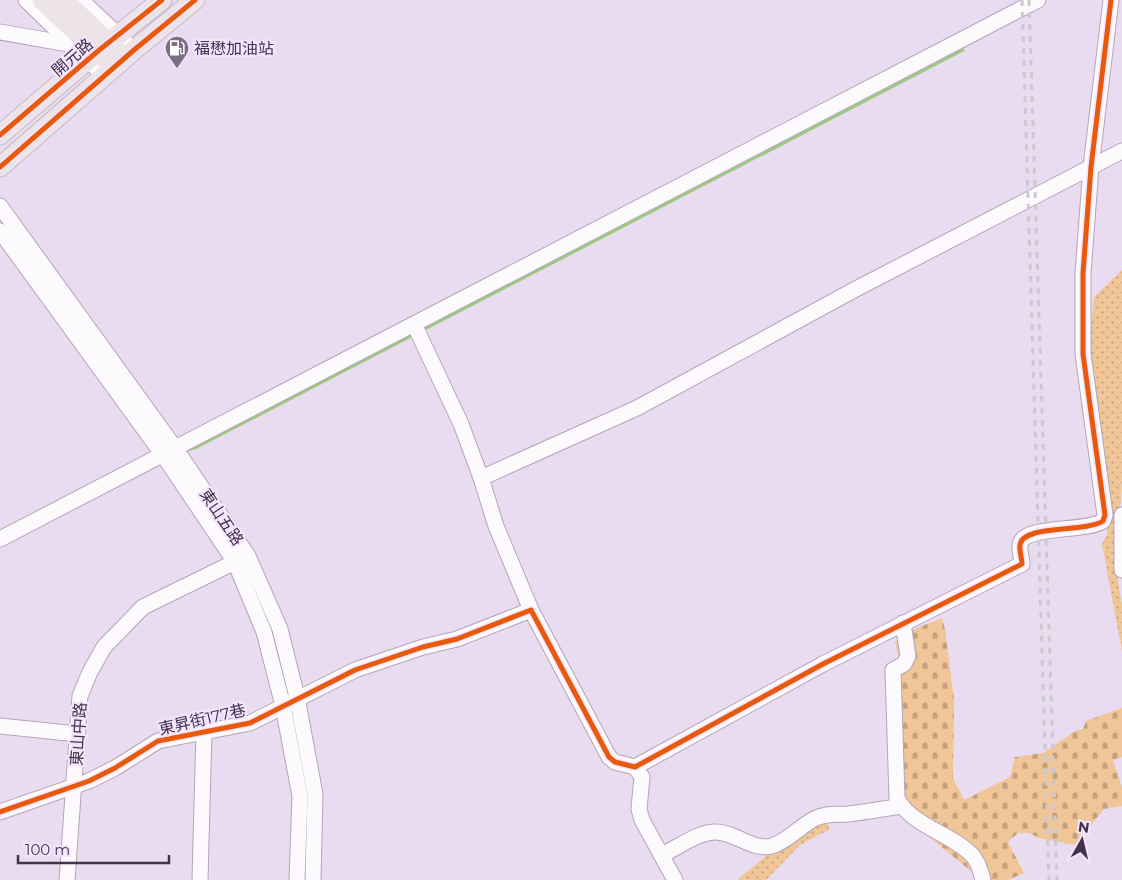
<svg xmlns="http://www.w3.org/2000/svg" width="1122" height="880" viewBox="0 0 1122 880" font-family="Montserrat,'Noto Sans TC',sans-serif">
<defs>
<pattern id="grass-dots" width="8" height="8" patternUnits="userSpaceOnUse" patternTransform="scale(1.25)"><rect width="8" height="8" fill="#f0c597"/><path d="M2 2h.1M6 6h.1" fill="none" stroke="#c4a17d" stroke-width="1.8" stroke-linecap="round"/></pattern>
<pattern id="cemetery-stones" width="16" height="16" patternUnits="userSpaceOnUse" patternTransform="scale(1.25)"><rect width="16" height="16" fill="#f0c597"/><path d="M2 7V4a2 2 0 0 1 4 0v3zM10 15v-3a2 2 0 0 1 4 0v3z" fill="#c4a17d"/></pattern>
</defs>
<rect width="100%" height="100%" fill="#e9dcf1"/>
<g fill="url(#grass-dots)">
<polygon points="1122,270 1122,482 1116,569 1122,606 1122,651 1102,544 1107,535 1108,510 1089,351 1094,297"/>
<polygon points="820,811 830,829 800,845 766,880 737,880"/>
</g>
<polygon fill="url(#cemetery-stones)" points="942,618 945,629 954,699 953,778 964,800 1010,777 1015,757 1043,753 1075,731 1083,729 1086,721 1122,708 1122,757 1113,760 1122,788 1122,806 1104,809 1075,845 1039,838 1029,833 1018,833 1008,842 1024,873 1008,880 982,880 913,824 902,804 891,680 901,669 895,642 912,630"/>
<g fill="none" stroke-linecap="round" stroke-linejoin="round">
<g stroke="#9dca7e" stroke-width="3">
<polyline points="421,331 963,50"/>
<polyline points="187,450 197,447 413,335"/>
</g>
<defs>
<g id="minor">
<polyline points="26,0 104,76"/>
<polyline points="81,0 134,50"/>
<polyline points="0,32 74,45"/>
<polyline points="0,206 175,448 248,556 280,629 297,697 315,794 313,880"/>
<polyline points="0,231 163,455 235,562 264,632 283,706 300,796 297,880"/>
<path d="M414 324 461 424 481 478 496 526 531 610 609 757 615 762 635 767 823 664 1022 564C1022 559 1019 550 1020 545 1023 524 1084 533 1103 521L1105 515 1083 354V273L1091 167 1111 0"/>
<polyline points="481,478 637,408 854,290 1122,151"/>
<polyline points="1122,515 1122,570"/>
<polyline points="0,539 1038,0"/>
<path d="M903 623 908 656 904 664 893 670 897 798C911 826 951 833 972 855 978 861 981 872 983 880"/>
<polyline points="0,726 77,734"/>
<polyline points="635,767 642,777 639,809 642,820 675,880"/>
<polyline points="0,812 89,781 115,768 158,741 250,723 355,670 423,647 457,639 531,610"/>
<path d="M661 855C678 848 696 833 714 832 735 831 751 851 772 846 788 841 799 827 814 819 825 813 836 815 848 814 866 812 883 809 901 806"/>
<polyline points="67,880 80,696 90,672 104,647 143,607 245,557"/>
<polyline points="200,880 204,731"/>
</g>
<g id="major">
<polyline points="42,0 105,59"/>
<polyline points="64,0 117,51"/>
<polyline points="0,135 98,51 162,0"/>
<polyline points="0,167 134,50 195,0"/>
</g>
</defs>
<use href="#minor" stroke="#b3a5b9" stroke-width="17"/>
<use href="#major" stroke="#c3bac8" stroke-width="21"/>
<use href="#minor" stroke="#fcfafd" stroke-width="15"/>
<use href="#major" stroke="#ece4e8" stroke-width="19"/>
<g stroke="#cdc9cf" stroke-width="3" stroke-dasharray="6 6" stroke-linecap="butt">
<polyline points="1022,0 1049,880"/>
<polyline points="1029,0 1057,880"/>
</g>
<defs>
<g id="cycleway">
<polyline points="0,135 98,51 162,0"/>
<polyline points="0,167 134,50 195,0"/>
<path d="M0 812 89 781 115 768 158 741 250 723 355 670 423 647 457 639 531 610 609 757 615 762 635 767 823 664 1022 564C1022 559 1019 550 1020 545 1023 524 1084 533 1103 521L1105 515 1083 354V273L1091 167 1111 0"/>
</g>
</defs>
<use href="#cycleway" stroke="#f5e4fd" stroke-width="8"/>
<use href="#cycleway" stroke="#e8590c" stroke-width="5"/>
</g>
<defs>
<symbol id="fuel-pin" viewBox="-11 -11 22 30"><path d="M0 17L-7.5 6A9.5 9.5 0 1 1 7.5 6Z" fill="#7c6e84" stroke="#f5e4fd"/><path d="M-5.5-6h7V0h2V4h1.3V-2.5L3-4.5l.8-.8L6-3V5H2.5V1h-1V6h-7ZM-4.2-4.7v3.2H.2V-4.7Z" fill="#fff"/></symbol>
</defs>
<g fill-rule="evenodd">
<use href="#fuel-pin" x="163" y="34" width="28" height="38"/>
</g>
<g text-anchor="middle" stroke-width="4.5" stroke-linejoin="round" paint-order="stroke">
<g font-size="16" fill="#42324a" stroke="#f5e4fd" text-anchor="start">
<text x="194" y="54">福懋加油站</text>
</g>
<g font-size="16" fill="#42324a" stroke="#f5e4fd">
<text transform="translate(72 57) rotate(-41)" y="6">開元路</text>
<text transform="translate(222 517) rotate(56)" y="6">東山五路</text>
<text transform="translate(202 719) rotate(-13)" y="6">東昇街177巷</text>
<text transform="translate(78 734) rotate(-86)" y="6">東山中路</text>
</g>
</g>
<g transform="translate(1082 840) rotate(8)" stroke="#f5e4fd" stroke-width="4" paint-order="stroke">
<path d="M0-4L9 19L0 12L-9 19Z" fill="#42324a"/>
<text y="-8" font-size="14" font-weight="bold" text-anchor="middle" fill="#42324a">N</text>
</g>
<path d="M18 855v8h151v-8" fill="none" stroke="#42324a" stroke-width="2.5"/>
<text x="25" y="855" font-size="15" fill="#42324a" stroke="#f5e4fd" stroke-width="4" paint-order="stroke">100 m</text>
</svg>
